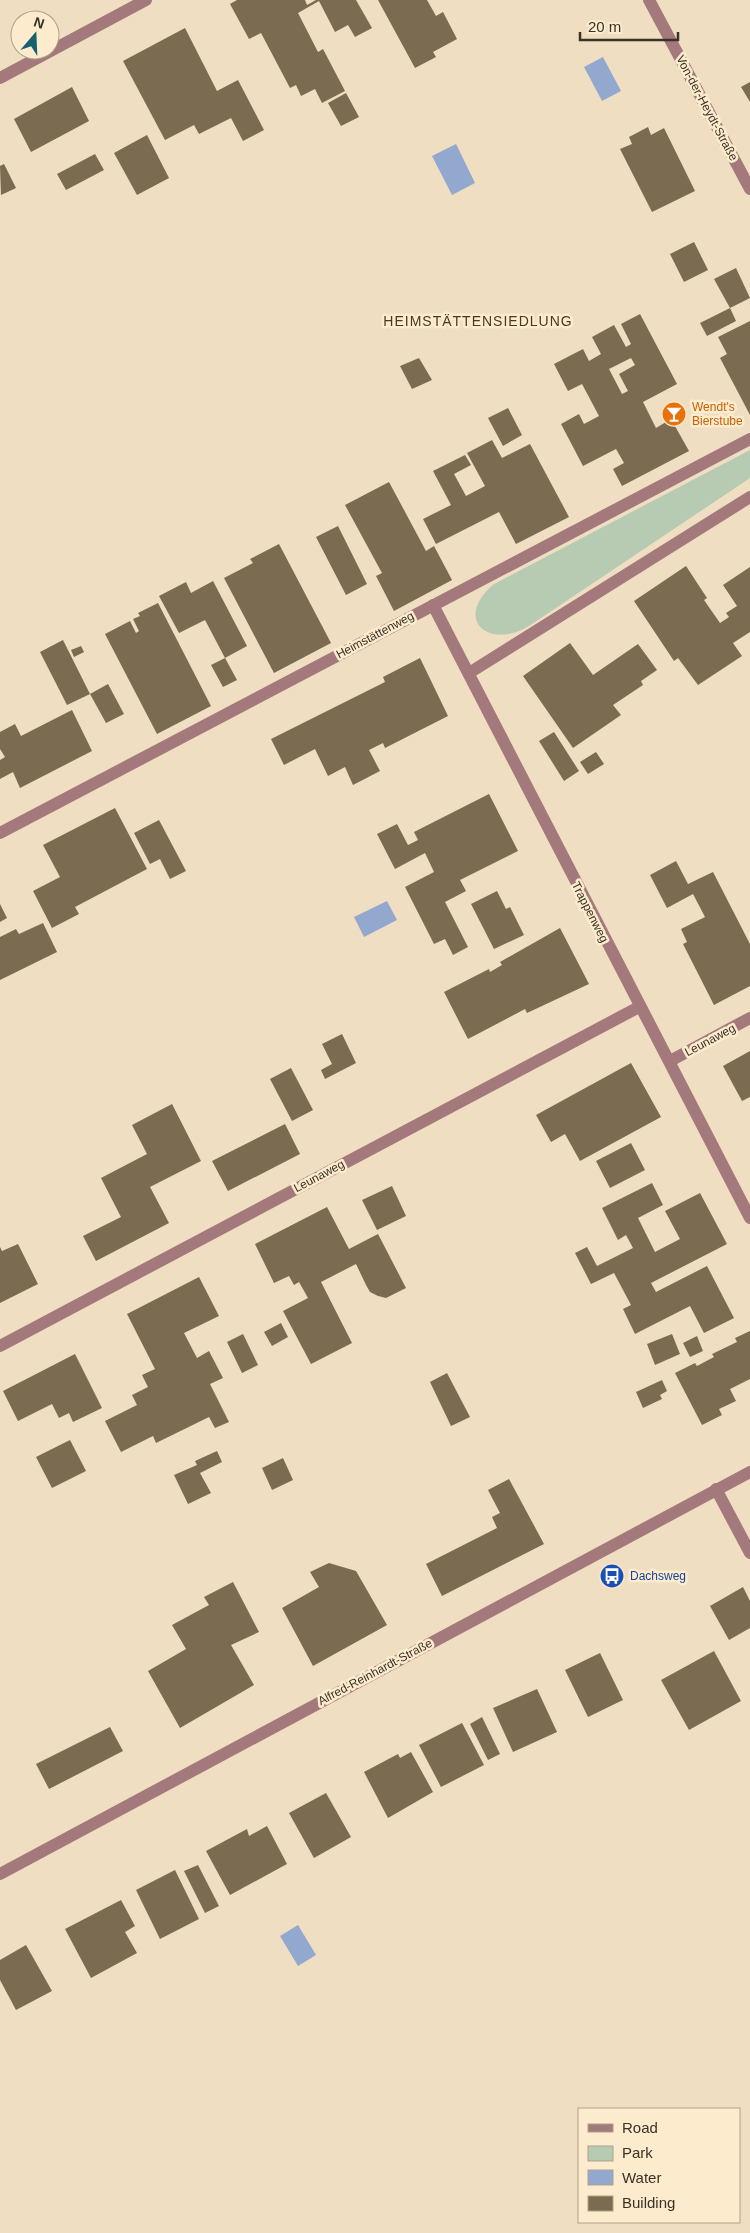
<svg xmlns="http://www.w3.org/2000/svg" width="750" height="2233" viewBox="0 0 750 2233" font-family="Helvetica,sans-serif">
<rect width="100%" height="100%" fill="#efdec1"/>
<path fill="#b7cbb2" d="M750 450V478L529 626C487 651 453 618 494 584Z"/>
<g fill="#93a8cf">
<polygon points="603,57 621,91 602,101 584,67"/>
<polygon points="456,144 475,183 452,195 432,156"/>
<polygon points="387,901 397,920 364,937 354,917"/>
<polygon points="298,1925 316,1955 298,1966 280,1936"/>
</g>
<g fill="#7a6b51" fill-rule="evenodd">
<polygon points="237,0 305,0 307,5 316,0 356,0 372,28 355,37 348,25 335,32 319,1 298,13 318,52 323,49 345,91 322,103 315,89 301,96 296,85 290,88 261,33 249,39 230,4"/>
<polygon points="378,0 427,0 436,16 443,12 457,39 433,52 436,57 415,68"/>
<polygon points="185,28 217,91 238,80 264,130 243,141 231,118 199,134 194,125 165,140 123,61"/>
<polygon points="750,82 750,102 741,87"/>
<polygon points="72,87 89,121 31,152 14,119"/>
<polygon points="346,93 359,117 341,126 328,103"/>
<polygon points="648,127 651,135 664,128 695,191 652,212 620,149 632,144 629,137"/>
<polygon points="147,135 169,178 137,195 114,153"/>
<polygon points="95,154 104,170 66,190 57,174"/>
<polygon points="4,164 16,188 1,195 0,166"/>
<polygon points="694,242 708,270 684,282 670,254"/>
<polygon points="736,268 750,298 730,308 714,279"/>
<polygon points="730,308 736,321 707,336 700,323"/>
<path d="M640 314 677 384 643 402 656 428 671 419 689 451 622 486 613 469 624 463 616 449 583 466 561 424 579 414 584 424 599 416 582 384 568 391 554 364 583 349 589 361 601 354 592 337 614 325 626 347 631 344 621 324ZM631 358 635 365 619 374 628 391 622 394 609 369Z"/>
<polygon points="750,321 750,415 720,358 727,354 718,337"/>
<polygon points="419,358 432,380 412,389 400,366"/>
<polygon points="508,408 522,435 503,446 488,418"/>
<polygon points="492,440 502,458 530,444 569,517 516,544 499,512 436,544 423,519 451,505 433,471 465,455 471,465 454,474 466,496 485,486 467,453"/>
<polygon points="389,482 426,551 434,546 452,580 394,611 376,576 382,573 345,505"/>
<polygon points="338,526 367,584 346,595 316,537"/>
<polygon points="279,544 331,643 274,673 224,578 253,563 250,559"/>
<polygon points="686,566 707,598 704,600 720,623 729,617 726,613 737,606 723,585 750,567 750,632 733,643 742,656 698,685 678,658 674,661 634,601"/>
<polygon points="213,581 247,646 225,658 205,620 179,633 159,596 186,582 191,593"/>
<polygon points="158,603 211,706 157,734 105,634 130,621 136,633 139,631 133,619 140,616 138,613"/>
<polygon points="63,640 90,694 67,705 40,652"/>
<polygon points="570,643 593,675 638,644 657,670 641,681 643,685 613,705 621,715 573,748 523,676"/>
<polygon points="81,646 84,652 74,657 71,650"/>
<polygon points="225,658 237,680 223,687 211,665"/>
<polygon points="420,658 448,716 385,748 383,743 369,750 380,771 353,785 345,767 328,776 315,749 284,765 271,739 385,682 383,677"/>
<polygon points="108,684 124,714 106,723 90,694"/>
<polygon points="72,710 92,751 20,788 13,772 0,779 0,760 5,757 0,749 0,732 15,724 21,736"/>
<polygon points="554,732 579,771 564,781 539,741"/>
<polygon points="596,752 604,764 588,774 580,762"/>
<polygon points="489,794 518,851 460,880 466,891 445,902 468,947 453,955 445,939 434,944 405,887 434,872 425,853 395,869 377,834 397,824 408,845 418,840 414,832"/>
<polygon points="115,808 147,869 75,907 79,914 52,928 33,891 60,877 43,845"/>
<polygon points="159,820 186,871 170,879 160,859 150,864 134,833"/>
<polygon points="676,861 688,884 713,872 750,944 750,986 714,1005 683,944 687,942 681,929 705,917 693,894 667,908 650,875"/>
<polygon points="497,891 506,909 510,907 524,935 494,949 471,904"/>
<polygon points="0,904 7,918 0,922"/>
<polygon points="43,923 57,952 0,980 0,937 16,929 19,934"/>
<polygon points="560,928 589,984 527,1013 525,1009 468,1039 444,992 489,969 490,972 502,965 500,962"/>
<polygon points="342,1034 356,1063 325,1079 321,1070 332,1064 322,1044"/>
<polygon points="750,1051 750,1097 742,1101 723,1066"/>
<polygon points="631,1063 661,1117 580,1161 565,1134 551,1142 536,1115"/>
<polygon points="291,1068 313,1110 292,1121 270,1079"/>
<polygon points="172,1104 201,1161 150,1187 169,1223 96,1261 83,1236 121,1217 101,1178 147,1154 132,1125"/>
<polygon points="285,1124 300,1154 228,1191 212,1161"/>
<polygon points="631,1143 645,1170 610,1188 596,1161"/>
<polygon points="652,1183 663,1205 638,1218 655,1252 680,1239 665,1211 700,1193 727,1244 651,1283 656,1292 707,1266 734,1318 704,1333 690,1306 635,1334 623,1309 631,1305 614,1273 591,1284 575,1253 587,1247 597,1266 633,1248 626,1235 618,1240 602,1208"/>
<polygon points="392,1186 406,1216 377,1230 362,1200"/>
<polygon points="327,1207 349,1249 378,1234 406,1288 386,1298 378,1296 370,1292 366,1285 356,1264 321,1282 352,1343 311,1364 283,1311 308,1298 299,1282 294,1285 289,1276 274,1283 255,1244"/>
<polygon points="18,1244 38,1284 0,1303 0,1247 2,1251"/>
<polygon points="199,1277 219,1316 184,1333 197,1358 209,1351 223,1378 210,1384 229,1422 215,1428 209,1417 156,1443 153,1436 121,1452 105,1421 137,1405 132,1395 148,1387 142,1375 155,1369 127,1314"/>
<polygon points="281,1323 288,1337 272,1346 264,1332"/>
<polygon points="750,1331 750,1379 730,1389 736,1401 719,1409 722,1415 702,1425 675,1373 695,1363 697,1366 714,1357 712,1354 737,1342 735,1338"/>
<polygon points="243,1334 258,1365 242,1373 227,1342"/>
<polygon points="672,1334 680,1354 655,1365 647,1344"/>
<polygon points="697,1336 703,1351 690,1357 683,1343"/>
<polygon points="75,1354 102,1408 73,1422 69,1413 59,1418 52,1404 18,1421 3,1391"/>
<polygon points="447,1373 470,1417 451,1426 430,1382"/>
<polygon points="662,1380 667,1391 660,1395 662,1399 643,1408 636,1392"/>
<polygon points="70,1440 86,1471 52,1488 36,1457"/>
<polygon points="217,1451 222,1462 200,1473 211,1493 188,1504 174,1475 197,1465 195,1461"/>
<polygon points="283,1458 293,1480 272,1490 262,1468"/>
<polygon points="509,1479 544,1544 442,1596 426,1564 497,1528 492,1517 500,1513 488,1490"/>
<polygon points="329,1563 356,1571 387,1625 313,1666 282,1608 319,1587 310,1572"/>
<polygon points="233,1582 259,1632 231,1645 254,1685 180,1728 148,1671 186,1649 172,1625 209,1605 204,1597"/>
<polygon points="743,1587 750,1601 750,1628 729,1640 710,1606"/>
<polygon points="714,1651 741,1701 689,1730 661,1680"/>
<polygon points="600,1653 623,1700 588,1717 565,1670"/>
<polygon points="537,1689 557,1732 513,1752 493,1708"/>
<polygon points="482,1717 500,1754 488,1760 470,1724"/>
<polygon points="462,1723 484,1765 441,1787 419,1745"/>
<polygon points="110,1727 123,1751 49,1789 36,1764"/>
<polygon points="411,1752 433,1792 388,1818 364,1772 398,1754 400,1758"/>
<polygon points="326,1793 351,1837 314,1858 289,1813"/>
<polygon points="267,1826 287,1864 230,1895 206,1851 247,1829 249,1836"/>
<polygon points="198,1865 219,1906 205,1913 184,1871"/>
<polygon points="175,1870 199,1919 160,1939 136,1890"/>
<polygon points="121,1900 135,1926 125,1932 137,1953 91,1978 65,1929"/>
<polygon points="26,1945 52,1991 16,2010 0,1980 0,1960"/>
</g>
<g fill="none" stroke-linecap="round" stroke-linejoin="round">
<g stroke="#a4797c" stroke-width="12">
<polyline points="649,0 750,189"/>
<polyline points="0,78 146,0"/>
<polyline points="433,605 750,1218"/>
<polyline points="469,673 750,497"/>
<polyline points="0,833 750,439"/>
<polyline points="670,1061 750,1018"/>
<polyline points="0,1346 639,1007"/>
<polyline points="716,1489 750,1553"/>
<polyline points="0,1874 750,1472"/>
</g>
</g>
<defs>
<symbol id="bar-disc" viewBox="-11 -11 22 22"><circle r="9.5" fill="#e8710a" stroke="#fdebce"/><path d="M-6-5H6L.8 .8V4.5H3.5V6h-7V4.5H-.8V.8Z" fill="#fff"/></symbol>
<symbol id="bus-disc" viewBox="-11 -11 22 22"><circle r="9.5" fill="#1a4fb4" stroke="#fdebce"/><path d="M-5-6H5V4H4V6H2V4H-2V6H-4V4H-5ZM-3.5-4V0h7V-4ZM-3.5 1.2v1.5H-2V1.2ZM2 1.2v1.5H3.5V1.2Z" fill="#fff"/></symbol>
</defs>
<g fill-rule="evenodd">
<use href="#bar-disc" x="660" y="400" width="28" height="28"/>
<use href="#bus-disc" x="598" y="1562" width="28" height="28"/>
</g>
<g text-anchor="middle" stroke-width="5" stroke-linejoin="round" paint-order="stroke">
<g font-size="12" fill="#393227" stroke="#fdebce">
<text transform="translate(707 108) rotate(62)" y="4">Von-der-Heydt-Straße</text>
<text transform="translate(375 635) rotate(-28)" y="4">Heimstättenweg</text>
<text transform="translate(590 912) rotate(63)" y="4">Trappenweg</text>
<text transform="translate(710 1040) rotate(-28)" y="4">Leunaweg</text>
<text transform="translate(319 1176) rotate(-28)" y="4">Leunaweg</text>
<text transform="translate(375 1672) rotate(-28)" y="4">Alfred-Reinhardt-Straße</text>
</g>
<g font-size="12" fill="#c56008" stroke="#fdebce" text-anchor="start">
<text x="692" y="411">Wendt's<tspan x="692" dy="14">Bierstube</tspan></text>
</g>
<g font-size="12" fill="#164399" stroke="#fdebce" text-anchor="start">
<text x="630" y="1580">Dachsweg</text>
</g>
<g font-size="14" letter-spacing="1" fill="#483921" stroke="#fdebce">
<text x="478" y="326">HEIMSTÄTTENSIEDLUNG</text>
</g>
</g>
<rect x="578" y="2108" width="162" height="115" fill="#fdebce" stroke="#afa18b"/>
<rect x="588" y="2124" width="25" height="8" fill="#a4797c" stroke="#afa18b"/>
<text x="622" y="2133" font-size="15" fill="#393227">Road</text>
<rect x="588" y="2146" width="25" height="15" fill="#b7cbb2" stroke="#afa18b"/>
<text x="622" y="2158" font-size="15" fill="#393227">Park</text>
<rect x="588" y="2170" width="25" height="15" fill="#93a8cf" stroke="#afa18b"/>
<text x="622" y="2183" font-size="15" fill="#393227">Water</text>
<rect x="588" y="2196" width="25" height="15" fill="#7a6b51" stroke="#afa18b"/>
<text x="622" y="2208" font-size="15" fill="#393227">Building</text>
<g transform="translate(35 35) rotate(19)"><circle r="24" fill="#fdebce" stroke="#afa18b"/>
<path d="M0-4L9 19L0 12L-9 19Z" fill="#186070"/>
<text y="-8" font-size="14" font-weight="bold" text-anchor="middle" fill="#393227">N</text>
</g>
<path d="M580 32v8h98v-8" fill="none" stroke="#393227" stroke-width="2.5"/>
<text x="588" y="32" font-size="15" fill="#393227" stroke="#fdebce" stroke-width="4" paint-order="stroke">20 m</text>
</svg>
